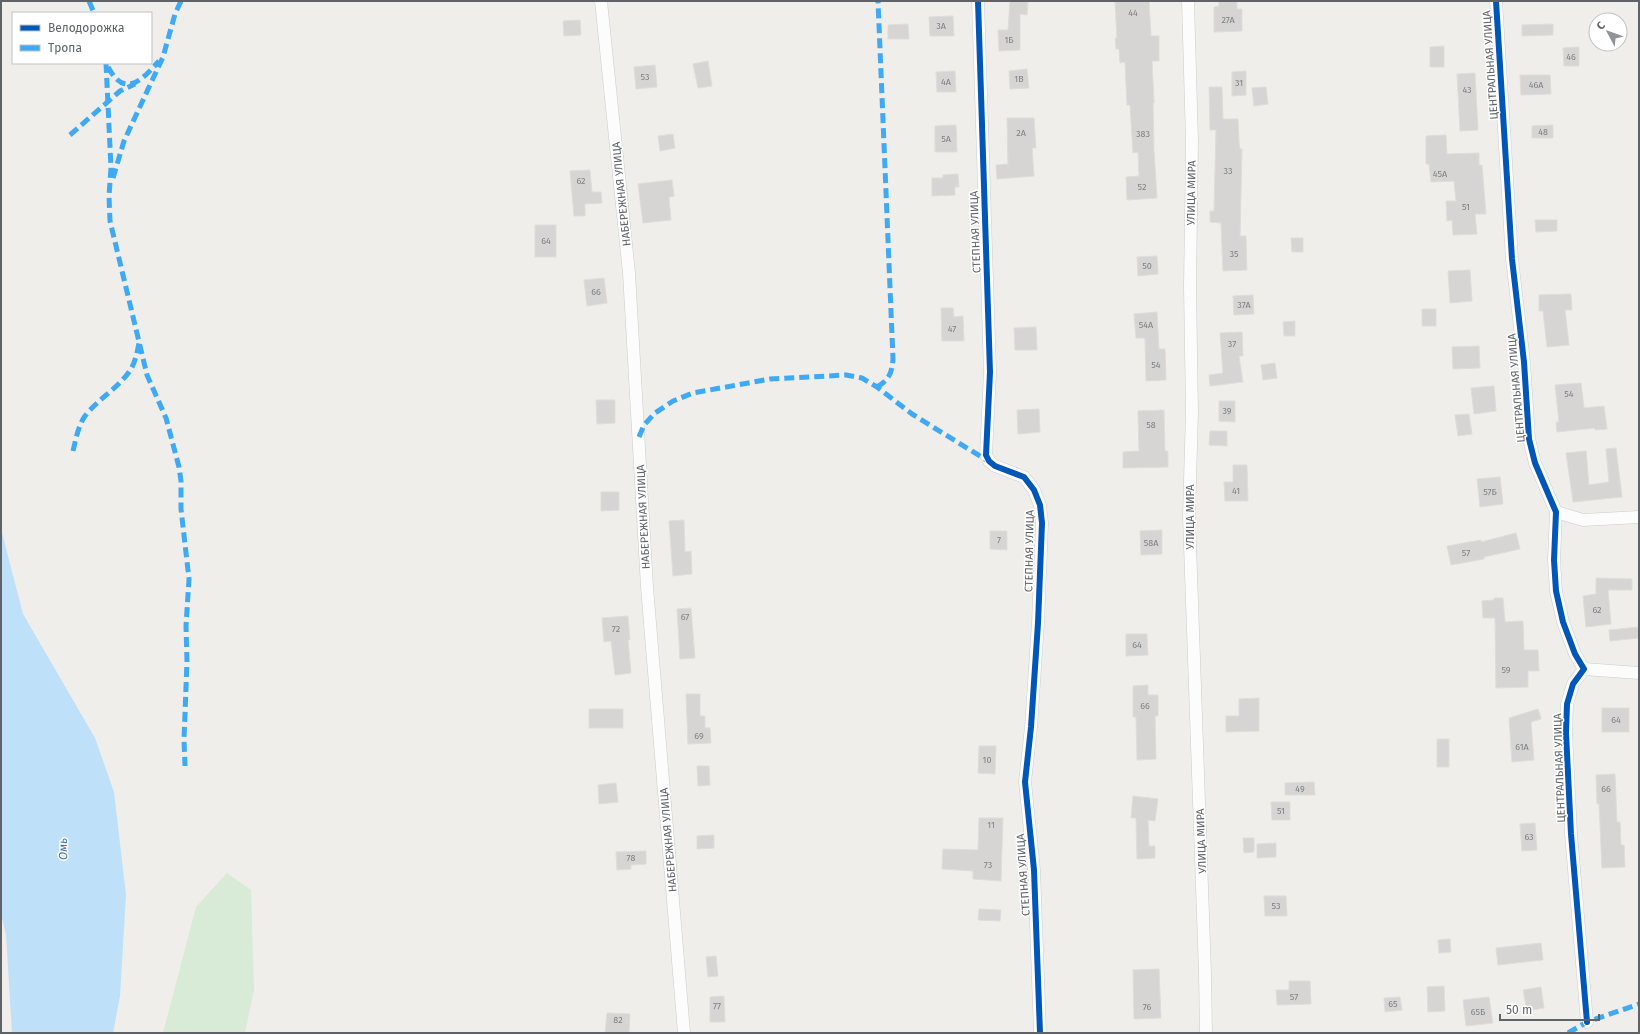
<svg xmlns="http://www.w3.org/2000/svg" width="1640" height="1034" viewBox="0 0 1640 1034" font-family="'Fira Sans',sans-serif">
<rect width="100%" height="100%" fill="#efeeea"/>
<polygon fill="#d8ebd6" points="227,873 251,890 254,990 245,1033 163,1033 196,907"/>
<polygon fill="#bfe0f9" points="1,529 23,614 95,738 114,792 126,895 120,996 113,1033 12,1033 6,935 1,914"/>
<g fill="#d6d5d3" stroke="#deddd9">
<polygon points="1010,1 1028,1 1027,15 1020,14 1020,50 999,51 998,30 1008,30"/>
<polygon points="1115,1 1149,1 1151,36 1159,36 1159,61 1152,61 1154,103 1153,103 1154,151 1157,198 1127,200 1126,177 1139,176 1138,152 1133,153 1130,105 1127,105 1125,62 1120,63 1119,49 1116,49 1115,38 1117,38"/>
<polygon points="1219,1 1237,1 1237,9 1242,9 1242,31 1214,32 1214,7 1219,6"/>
<polygon points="953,16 954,36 930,36 929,17"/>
<polygon points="580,20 581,35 564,36 563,21"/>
<polygon points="908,24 909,39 888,39 888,25"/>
<polygon points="1553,24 1553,35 1522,36 1522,25"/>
<polygon points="1444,46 1444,67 1430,67 1430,47"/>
<polygon points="1579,47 1579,66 1564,66 1563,48"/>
<polygon points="708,61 712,86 698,88 693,64"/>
<polygon points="655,65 657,87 636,89 634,67"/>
<polygon points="1027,69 1029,88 1010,89 1009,71"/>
<polygon points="955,71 956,92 937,92 936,72"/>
<polygon points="1246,71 1246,95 1232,96 1232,72"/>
<polygon points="1475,73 1478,130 1460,131 1457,74"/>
<polygon points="1520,75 1550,75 1551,94 1521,95"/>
<polygon points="1209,87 1222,87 1223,119 1238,119 1239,142 1240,149 1242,149 1240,236 1246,236 1247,270 1223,271 1221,223 1210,222 1210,211 1214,211 1216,130 1210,130"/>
<polygon points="1266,87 1268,104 1254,106 1252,88"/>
<polygon points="1007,118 1034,118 1036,148 1032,148 1034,176 997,179 996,165 1008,164"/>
<polygon points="956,125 957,152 935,152 935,126"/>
<polygon points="1553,125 1553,138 1532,138 1532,126"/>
<polygon points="673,134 675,148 660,151 658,136"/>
<polygon points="1446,135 1447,154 1479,153 1479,165 1482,165 1486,214 1475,214 1477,234 1453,235 1452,220 1447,221 1446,201 1456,201 1454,181 1431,182 1429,164 1426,164 1426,136"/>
<polygon points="590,170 592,192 601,192 602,203 585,204 585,216 574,216 570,171"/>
<polygon points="958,174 959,187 955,187 955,195 932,196 932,178 943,178 943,175"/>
<polygon points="672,180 674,196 669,197 671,220 643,223 638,184"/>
<polygon points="1535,220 1557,220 1557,231 1536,232"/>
<rect x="535" y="225" width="21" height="32"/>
<polygon points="1291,238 1303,238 1303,252 1292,252"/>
<polygon points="1157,256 1158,274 1138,276 1137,257"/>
<polygon points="1470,270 1472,301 1450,303 1448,271"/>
<polygon points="604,278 607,303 587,306 584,280"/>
<polygon points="1571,294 1572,310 1565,310 1569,345 1547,347 1543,311 1539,311 1539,295"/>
<polygon points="1253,295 1254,314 1234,315 1233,296"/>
<polygon points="941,308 953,308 954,317 963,316 964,341 942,341"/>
<rect x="1422" y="309" width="14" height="17"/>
<polygon points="1157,312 1159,349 1165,349 1166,380 1146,381 1145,338 1136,338 1134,314"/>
<polygon points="1295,321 1295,336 1284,336 1283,322"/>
<polygon points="1036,327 1037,350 1015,350 1014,328"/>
<polygon points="1242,332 1243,356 1239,356 1243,382 1210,386 1209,375 1223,373 1220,333"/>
<polygon points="1479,346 1480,368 1453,369 1452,347"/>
<polygon points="1275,363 1277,378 1263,380 1261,365"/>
<polygon points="1581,383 1584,408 1604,406 1607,429 1595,430 1595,428 1557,432 1556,422 1559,422 1555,385"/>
<polygon points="1494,386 1496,411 1474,414 1471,388"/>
<polygon points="596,400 615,400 615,423 597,424"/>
<polygon points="1219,401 1235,401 1235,422 1219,421"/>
<polygon points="1039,409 1040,432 1018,434 1017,410"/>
<polygon points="1164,410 1165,451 1168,451 1168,467 1123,468 1123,452 1139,451 1138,411"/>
<polygon points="1469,414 1472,434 1458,436 1455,415"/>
<polygon points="1210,431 1227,431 1227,446 1209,445"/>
<polygon points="1616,448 1622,497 1573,502 1566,453 1586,451 1589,485 1609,482 1606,449"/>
<polygon points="1233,465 1247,465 1248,501 1225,501 1224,482 1233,482"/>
<polygon points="1500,477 1503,504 1480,507 1477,479"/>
<polygon points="601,492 619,492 619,510 601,511"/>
<polygon points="684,520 685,552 691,551 692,574 673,576 669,521"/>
<polygon points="1162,530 1162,554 1141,555 1140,531"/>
<polygon points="990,531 1007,531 1007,550 990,549"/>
<polygon points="1516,533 1520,549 1484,557 1484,559 1451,565 1447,546 1481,540 1481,542"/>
<polygon points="1596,578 1632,579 1632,590 1608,590 1611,624 1586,627 1583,596 1596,594"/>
<polygon points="1494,598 1503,598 1505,622 1523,621 1524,650 1538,650 1539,671 1528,671 1528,687 1496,688 1495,618 1483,618 1482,601 1494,600"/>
<polygon points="691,608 695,658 680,659 677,609"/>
<polygon points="628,616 630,640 628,640 631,673 615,675 611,641 604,642 602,618"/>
<polygon points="1639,627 1639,638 1610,641 1609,630"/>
<polygon points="1126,634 1147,634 1148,655 1126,656"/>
<polygon points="1148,685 1148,695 1158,695 1158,716 1155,716 1156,759 1137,760 1136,717 1133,717 1133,686"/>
<polygon points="686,694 700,694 700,716 705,716 705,728 710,728 711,743 688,744"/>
<polygon points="1259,698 1259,731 1226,732 1226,716 1239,716 1239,699"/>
<rect x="1602" y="708" width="27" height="24"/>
<rect x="589" y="709" width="34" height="19"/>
<polygon points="1538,709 1541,719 1531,722 1534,760 1512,762 1509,718"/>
<rect x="1437" y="739" width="12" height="28"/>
<polygon points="979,746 996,746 995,774 978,773"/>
<polygon points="697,766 709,766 710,785 698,786"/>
<polygon points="1615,774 1617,822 1620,822 1621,845 1624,845 1625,867 1602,868 1599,804 1597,804 1596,775"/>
<polygon points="1314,782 1315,795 1285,795 1285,783"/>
<polygon points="616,783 618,802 599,804 598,785"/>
<polygon points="1133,796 1158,799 1155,821 1148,820 1149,846 1155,846 1155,858 1137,859 1136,818 1131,818"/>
<polygon points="1271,802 1290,802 1290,820 1272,820"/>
<polygon points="979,818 1003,818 1001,881 973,879 973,871 942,869 943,849 978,850"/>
<polygon points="1535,823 1537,850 1522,851 1520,824"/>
<polygon points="714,835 714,848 697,849 697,836"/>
<polygon points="1243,838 1254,838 1254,852 1244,853"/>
<polygon points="1276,843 1276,857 1257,858 1257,844"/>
<polygon points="646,851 646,864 631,865 631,869 617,870 616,852"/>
<polygon points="1264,896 1286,896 1287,916 1265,916"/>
<polygon points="979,909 1001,910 1000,921 978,920"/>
<polygon points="1450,939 1451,952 1439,953 1438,940"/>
<polygon points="1541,943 1543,960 1498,965 1496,948"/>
<polygon points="716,956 718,976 708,977 706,957"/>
<polygon points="1159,969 1161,1018 1134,1019 1133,970"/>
<polygon points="1289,981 1310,981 1311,1004 1277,1005 1276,990 1289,990"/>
<polygon points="1444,986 1445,1011 1428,1012 1427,987"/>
<polygon points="1541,987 1544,1008 1527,1011 1523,990"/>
<polygon points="724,996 725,1022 710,1022 710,997"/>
<polygon points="1400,997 1402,1010 1385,1012 1384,998"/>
<polygon points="1489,997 1493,1023 1466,1026 1463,1000"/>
<polygon points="607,1013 630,1014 629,1033 605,1033"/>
</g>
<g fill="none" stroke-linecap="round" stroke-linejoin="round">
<defs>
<g id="street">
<polyline points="601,1 629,273 647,587 684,1033"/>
<polyline points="978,1 990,372 986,455 989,461 995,466 1024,477 1034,490 1040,505 1042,523 1038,623 1031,727 1025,782 1034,870 1040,1033"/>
<polyline points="1188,1 1192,141 1190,287 1192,412 1189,516 1205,973 1206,1033"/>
<polyline points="1496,1 1512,259 1524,362 1529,439 1535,463 1556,512 1554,560 1556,591 1563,622 1575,654 1584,669 1573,684 1567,704 1566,733 1571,834 1587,1022"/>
<polyline points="1556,512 1583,520 1639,517"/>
<polyline points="1584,669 1639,673"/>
</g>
</defs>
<use href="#street" stroke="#cbcccc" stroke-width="13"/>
<use href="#street" stroke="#fdfcfc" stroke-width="12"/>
<g stroke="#3fa9f5" stroke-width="5" stroke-dasharray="10 5" stroke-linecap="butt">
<polyline points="89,1 94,13"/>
<polyline points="106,63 111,168 109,196 110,221 147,375 166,418 179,467 181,481 181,509 189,579 186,626 187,661 184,740 185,766"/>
<path d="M108 67C125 99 142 80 159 61"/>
<polyline points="70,135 120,91 135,84"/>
<polyline points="113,178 124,141 163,57 175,14 181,1"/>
<path d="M877 387C889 380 892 373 893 359L878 1"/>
<polyline points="639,437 644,425 655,413 673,401 693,393 770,379 846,375 862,378 877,387 912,414 988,461"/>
<path d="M73 451C76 439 78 426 85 416 98 399 117 389 129 372 135 364 137 353 139 343"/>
<polyline points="1568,1033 1587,1022 1639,1004"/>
</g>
<defs>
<g id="cycleway">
<polyline points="978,1 990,372 986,455 989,461 995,466 1024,477 1034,490 1040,505 1042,523 1038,623 1031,727 1025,782 1034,870 1040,1033"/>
<polyline points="1496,1 1512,259 1524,362 1529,439 1535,463 1556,512 1554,560 1556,591 1563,622 1575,654 1584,669 1573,684 1567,704 1566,733 1571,834 1587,1022"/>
</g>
</defs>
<use href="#cycleway" stroke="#fff" stroke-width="8"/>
<use href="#cycleway" stroke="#0057b8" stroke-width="6"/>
</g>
<g text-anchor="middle" stroke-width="3" stroke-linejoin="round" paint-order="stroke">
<g font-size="9" fill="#7e8184">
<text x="1133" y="16">44</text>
<text x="1228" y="23">27А</text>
<text x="941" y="29">3А</text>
<text x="1009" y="43">1Б</text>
<text x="1571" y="60">46</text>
<text x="645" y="80">53</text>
<text x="1019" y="82">1В</text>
<text x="946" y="85">4А</text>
<text x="1239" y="86">31</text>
<text x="1536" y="88">46А</text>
<text x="1467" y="93">43</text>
<text x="1543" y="135">48</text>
<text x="1021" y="136">2А</text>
<text x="1143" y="137">383</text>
<text x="946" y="142">5А</text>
<text x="1228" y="174">33</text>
<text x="1440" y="177">45А</text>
<text x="581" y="184">62</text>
<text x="1142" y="190">52</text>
<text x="1466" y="210">51</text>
<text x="546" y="244">64</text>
<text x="1234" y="257">35</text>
<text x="1147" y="269">50</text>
<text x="596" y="295">66</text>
<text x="1244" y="308">37А</text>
<text x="1146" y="328">54А</text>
<text x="952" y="332">47</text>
<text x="1232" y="347">37</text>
<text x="1156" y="368">54</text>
<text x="1569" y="397">54</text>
<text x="1227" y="414">39</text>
<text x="1151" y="428">58</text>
<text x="1236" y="494">41</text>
<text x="1490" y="495">57Б</text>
<text x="999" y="543">7</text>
<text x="1151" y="546">58А</text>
<text x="1466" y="556">57</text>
<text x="1597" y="613">62</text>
<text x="685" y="620">67</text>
<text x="616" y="632">72</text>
<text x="1137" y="648">64</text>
<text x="1506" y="673">59</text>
<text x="1145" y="709">66</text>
<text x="1616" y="723">64</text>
<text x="699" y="739">69</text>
<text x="1522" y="750">61А</text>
<text x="987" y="763">10</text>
<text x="1300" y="792">49</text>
<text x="1606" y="792">66</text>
<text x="1281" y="814">51</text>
<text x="991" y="828">11</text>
<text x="1529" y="840">63</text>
<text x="631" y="861">78</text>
<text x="988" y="868">73</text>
<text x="1276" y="909">53</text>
<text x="1294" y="1000">57</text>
<text x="1393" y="1007">65</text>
<text x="717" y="1009">77</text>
<text x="1147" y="1010">76</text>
<text x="1478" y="1015">65Б</text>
<text x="618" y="1023">82</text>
</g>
<g font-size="11" fill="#5f6368" stroke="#fff">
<text transform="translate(1490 65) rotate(-94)" y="4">ЦЕНТРАЛЬНАЯ УЛИЦА</text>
<text transform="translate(1191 193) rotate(-89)" y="4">УЛИЦА МИРА</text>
<text transform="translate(621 194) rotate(-96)" y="4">НАБЕРЕЖНАЯ УЛИЦА</text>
<text transform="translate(975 232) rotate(-92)" y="4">СТЕПНАЯ УЛИЦА</text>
<text transform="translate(1516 388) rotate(-95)" y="4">ЦЕНТРАЛЬНАЯ УЛИЦА</text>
<text transform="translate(643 517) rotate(-93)" y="4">НАБЕРЕЖНАЯ УЛИЦА</text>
<text transform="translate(1190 517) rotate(-90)" y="4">УЛИЦА МИРА</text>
<text transform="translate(1029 551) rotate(-89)" y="4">СТЕПНАЯ УЛИЦА</text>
<text transform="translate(1559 768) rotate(-92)" y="4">ЦЕНТРАЛЬНАЯ УЛИЦА</text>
<text transform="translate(668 840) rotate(-95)" y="4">НАБЕРЕЖНАЯ УЛИЦА</text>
<text transform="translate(1201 841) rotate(-92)" y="4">УЛИЦА МИРА</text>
<text transform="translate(1023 875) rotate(-94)" y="4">СТЕПНАЯ УЛИЦА</text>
</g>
<g font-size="12" font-style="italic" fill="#4174aa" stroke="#fff">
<text transform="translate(63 849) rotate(-91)" y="4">Омь</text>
</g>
</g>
<rect width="1640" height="1034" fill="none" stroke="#5f6368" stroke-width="4"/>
<rect x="12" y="12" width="140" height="52" fill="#ffffff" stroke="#bfc1c3"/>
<rect x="20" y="25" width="20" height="6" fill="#0057b8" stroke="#bfc1c3"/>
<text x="48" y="32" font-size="12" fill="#5f6368">Велодорожка</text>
<rect x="20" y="45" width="20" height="6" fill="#3fa9f5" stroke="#bfc1c3"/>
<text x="48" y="52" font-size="12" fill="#5f6368">Тропа</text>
<g transform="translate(1608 32) rotate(311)"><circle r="19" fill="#ffffff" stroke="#bfc1c3"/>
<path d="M0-3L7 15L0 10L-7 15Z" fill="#919496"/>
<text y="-6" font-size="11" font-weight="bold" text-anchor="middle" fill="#5f6368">С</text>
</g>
<path d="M1500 1014v6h99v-6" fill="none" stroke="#5f6368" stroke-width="2"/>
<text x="1506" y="1014" font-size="12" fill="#5f6368" stroke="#ffffff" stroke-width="3" paint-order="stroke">50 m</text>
</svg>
